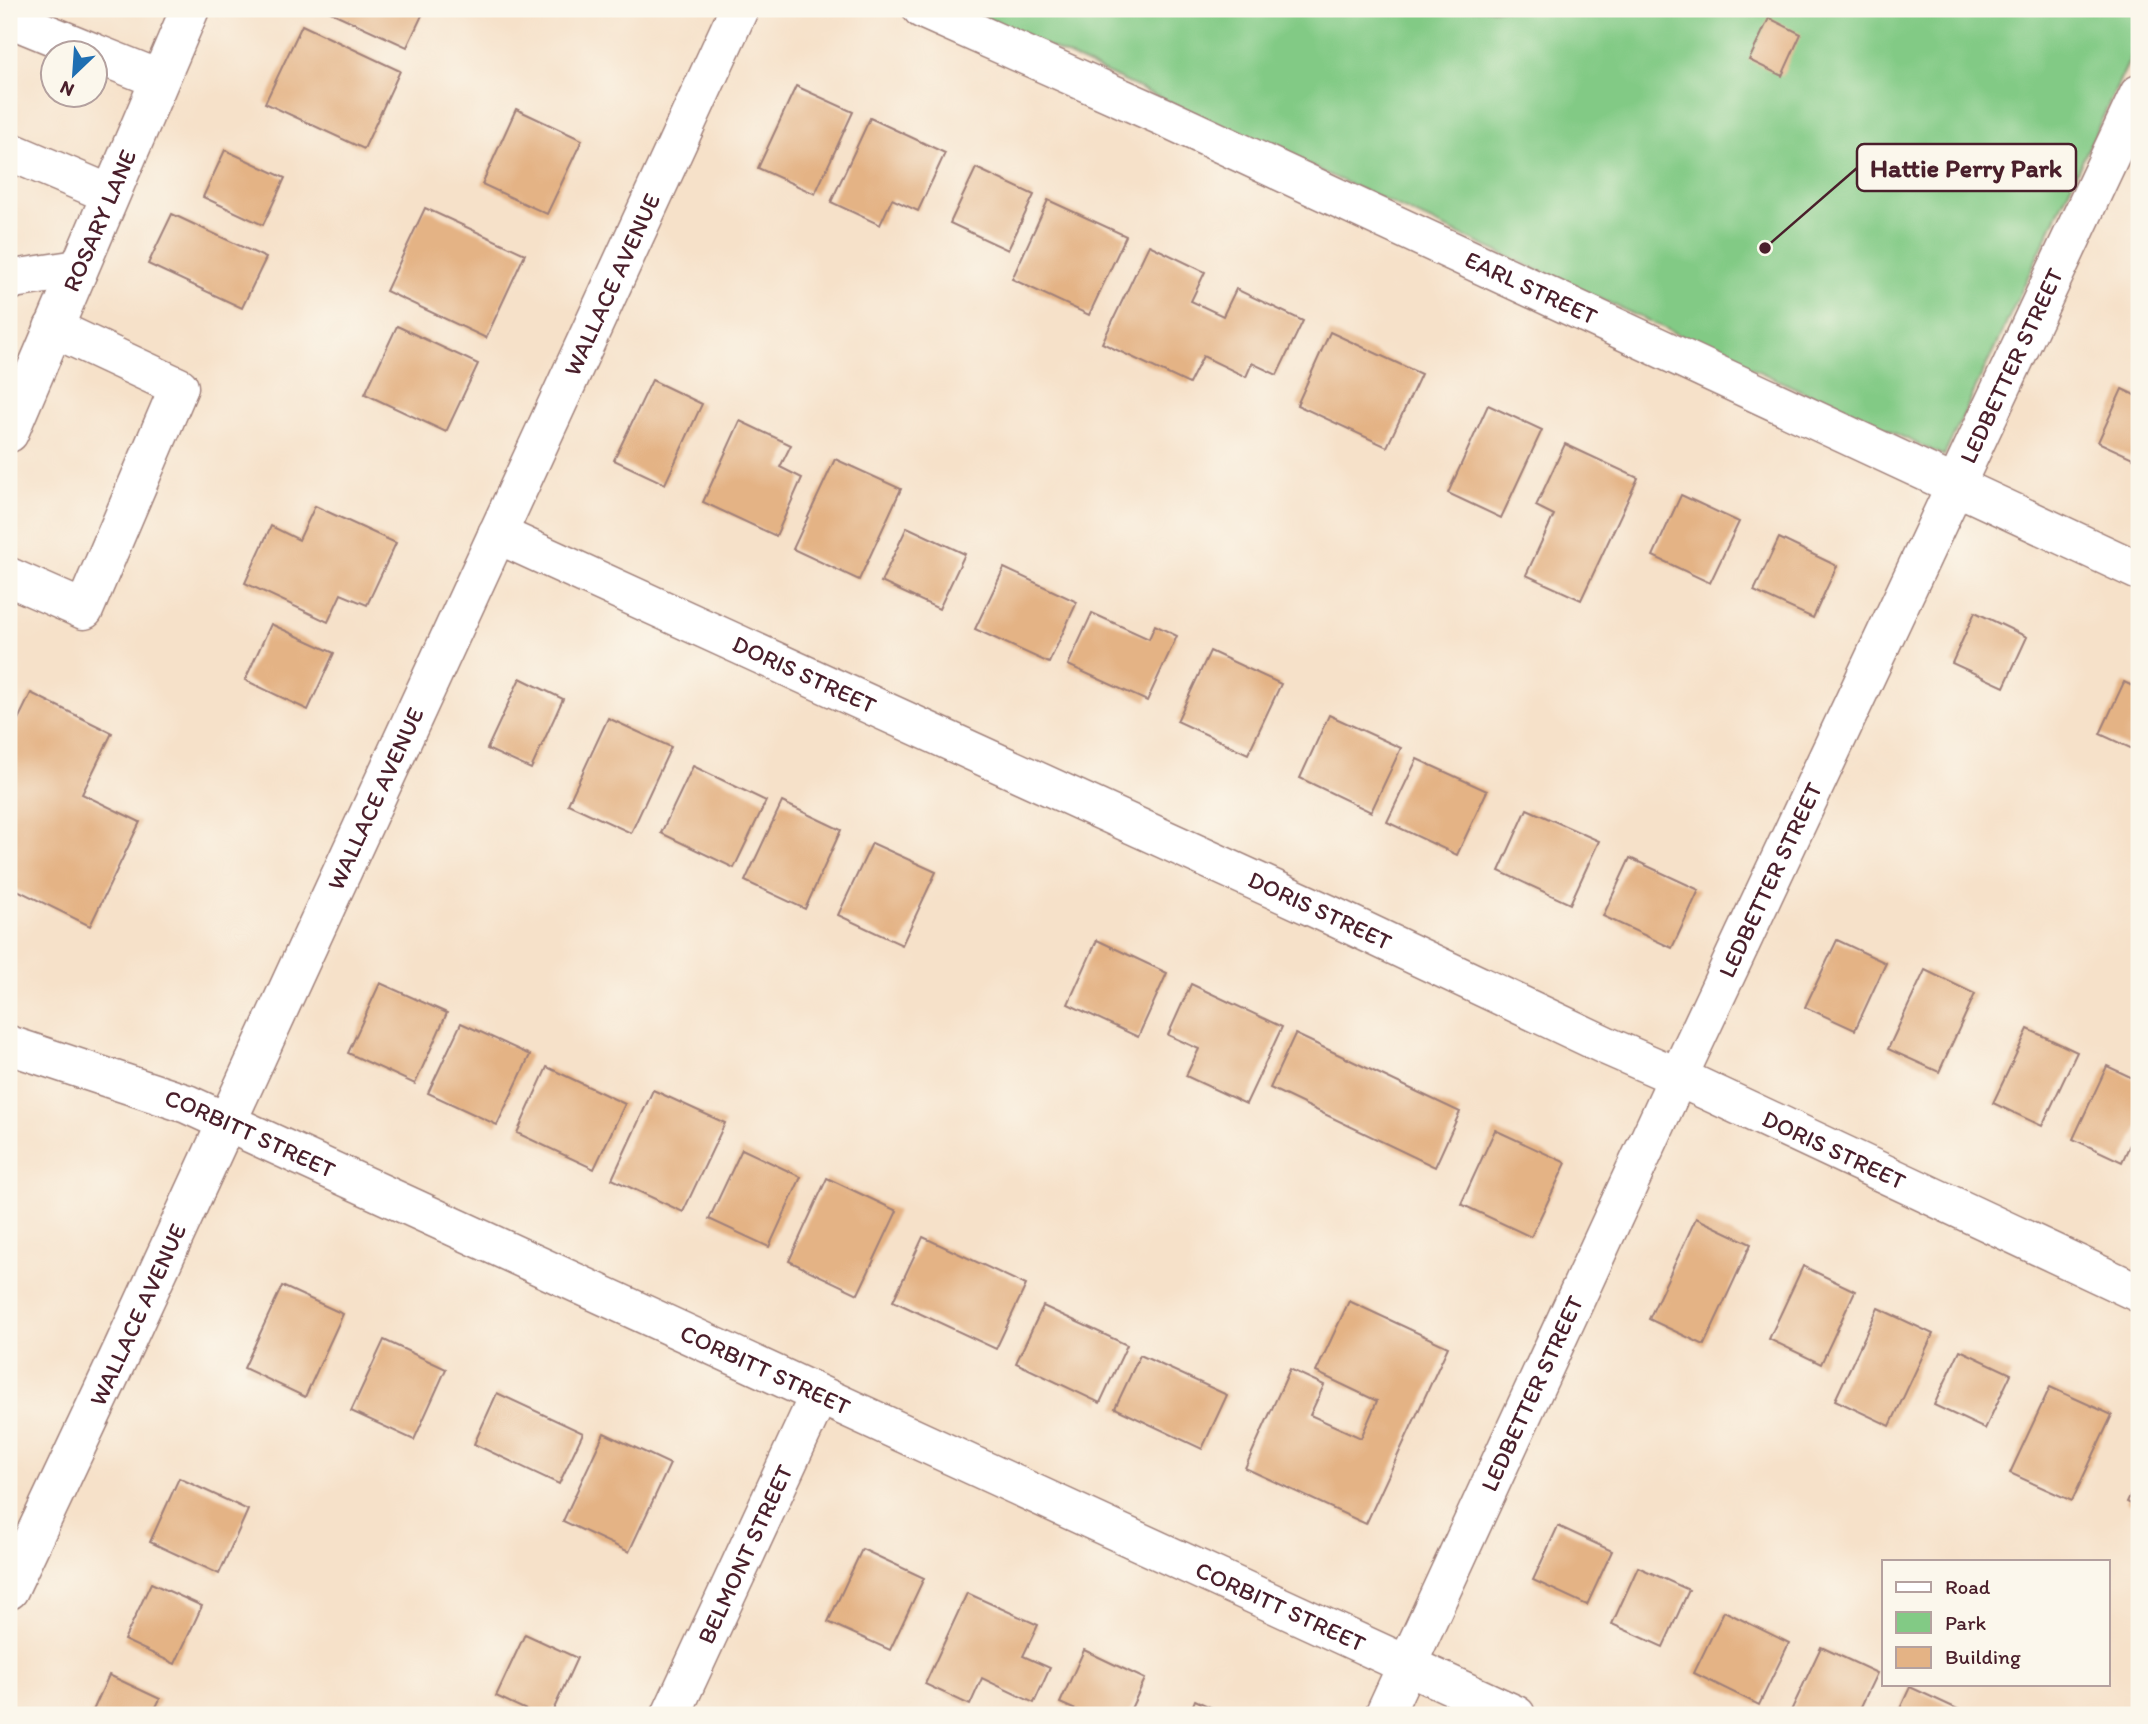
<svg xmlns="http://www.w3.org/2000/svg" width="2148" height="1724" viewBox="0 0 2148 1724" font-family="Itim,sans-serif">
<rect width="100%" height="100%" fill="#fbf7ec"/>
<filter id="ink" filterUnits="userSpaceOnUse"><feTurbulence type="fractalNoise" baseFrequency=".0143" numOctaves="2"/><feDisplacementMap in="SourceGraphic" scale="14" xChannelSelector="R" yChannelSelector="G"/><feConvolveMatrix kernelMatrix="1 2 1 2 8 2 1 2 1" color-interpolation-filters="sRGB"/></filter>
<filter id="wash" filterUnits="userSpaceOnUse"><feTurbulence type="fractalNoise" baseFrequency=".00686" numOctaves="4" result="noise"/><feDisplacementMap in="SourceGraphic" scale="28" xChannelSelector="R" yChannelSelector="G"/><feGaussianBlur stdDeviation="1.57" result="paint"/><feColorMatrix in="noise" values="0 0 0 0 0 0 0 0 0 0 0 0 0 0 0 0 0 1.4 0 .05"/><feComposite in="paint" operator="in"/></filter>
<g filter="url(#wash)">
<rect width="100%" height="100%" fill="#f6e1c9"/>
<polygon fill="#82ca85" stroke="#667458" stroke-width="2" points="966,9 2139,9 2139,40 1944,456"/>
<g id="blocks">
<g fill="#e4b385">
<polygon points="324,9 425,9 407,47"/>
<polygon points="1769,18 1801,34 1782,76 1749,60"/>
<polygon points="302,25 400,71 364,149 265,103"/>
<polygon points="796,86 853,112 815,194 758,168"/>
<polygon points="516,109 582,140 547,214 482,184"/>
<polygon points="870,118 945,153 918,211 892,199 880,225 831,202"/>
<polygon points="225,150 285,178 263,225 203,197"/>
<polygon points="976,168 1034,195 1008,250 950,223"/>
<polygon points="1048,200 1126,236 1089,315 1012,279"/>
<polygon points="425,208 525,254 486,338 386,291"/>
<polygon points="172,214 266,258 242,308 148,264"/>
<polygon points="1149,245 1205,272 1191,301 1223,316 1236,289 1303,321 1277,375 1252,363 1246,377 1203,356 1189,384 1102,343"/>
<polygon points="397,326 478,364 446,432 365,394"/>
<polygon points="1330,332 1421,374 1387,447 1297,405"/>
<polygon points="652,380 702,404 665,484 614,460"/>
<polygon points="2122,389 2139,397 2139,461 2098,442"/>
<polygon points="1488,405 1542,430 1501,518 1448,493"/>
<polygon points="740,421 791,445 780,467 802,478 776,536 703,502"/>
<polygon points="1565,444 1638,478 1581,600 1526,575 1554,515 1536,506"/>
<polygon points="835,459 901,489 859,580 793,549"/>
<polygon points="1681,495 1739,522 1710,583 1653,556"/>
<polygon points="315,506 396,543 367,605 341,594 328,622 245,583 271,526 299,540"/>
<polygon points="907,527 965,554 939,609 881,582"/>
<polygon points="1779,538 1837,566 1813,618 1754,591"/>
<polygon points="1004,568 1077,602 1049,663 975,629"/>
<polygon points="1975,612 2027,637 2004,687 1952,663"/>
<polygon points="1092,613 1149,639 1155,625 1177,636 1147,701 1068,665"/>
<polygon points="271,624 334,653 308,710 245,680"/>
<polygon points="1210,651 1281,684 1248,754 1177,721"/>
<polygon points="520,678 563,699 531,769 487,749"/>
<polygon points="2124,682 2139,689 2139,752 2100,734"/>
<polygon points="31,693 112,733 82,794 140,822 90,926 9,886 9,738"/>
<polygon points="1329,715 1401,748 1371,812 1300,778"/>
<polygon points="608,718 671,747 631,833 568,804"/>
<polygon points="1417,759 1487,791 1457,855 1387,822"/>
<polygon points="693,766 766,801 734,868 661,833"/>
<polygon points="782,802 841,830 805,909 745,881"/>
<polygon points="1527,809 1599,841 1570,904 1499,871"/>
<polygon points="872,843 936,872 902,945 838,915"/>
<polygon points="1630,858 1699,890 1672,948 1603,916"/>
<polygon points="1097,940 1167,973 1138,1037 1068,1004"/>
<polygon points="1837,940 1886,963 1855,1030 1805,1007"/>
<polygon points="1925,970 1975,994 1939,1072 1888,1049"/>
<polygon points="380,983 447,1013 415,1084 348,1053"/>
<polygon points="1191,984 1282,1027 1246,1104 1186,1076 1199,1049 1168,1035"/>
<polygon points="461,1023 530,1055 497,1125 428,1093"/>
<polygon points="2028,1029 2077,1052 2042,1126 1993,1103"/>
<polygon points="1295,1034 1460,1112 1435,1167 1270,1088"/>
<polygon points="2107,1066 2139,1081 2139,1125 2122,1162 2073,1139"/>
<polygon points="547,1067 625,1104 594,1169 517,1133"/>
<polygon points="653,1090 725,1123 683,1212 612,1179"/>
<polygon points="1495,1130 1566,1163 1531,1237 1461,1204"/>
<polygon points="742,1149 801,1177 769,1247 709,1219"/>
<polygon points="827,1178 897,1211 858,1294 789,1261"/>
<polygon points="1696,1218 1751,1244 1704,1345 1649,1319"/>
<polygon points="923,1237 1026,1285 996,1349 893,1301"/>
<polygon points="1803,1266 1855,1291 1821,1364 1769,1339"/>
<polygon points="282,1286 343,1314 305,1397 244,1368"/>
<polygon points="1349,1301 1448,1347 1366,1524 1245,1468 1290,1369 1324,1385 1310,1415 1361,1438 1377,1401 1316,1372"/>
<polygon points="1043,1306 1127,1345 1100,1403 1016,1363"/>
<polygon points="1878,1308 1933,1334 1890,1426 1835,1400"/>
<polygon points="384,1340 446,1369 414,1440 351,1411"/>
<polygon points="1960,1350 2011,1374 1985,1429 1934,1405"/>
<polygon points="1140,1355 1227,1395 1202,1449 1115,1408"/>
<polygon points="2050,1387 2112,1415 2072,1501 2010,1473"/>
<polygon points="497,1393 583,1433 559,1484 474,1444"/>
<polygon points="604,1433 670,1464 629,1552 563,1521"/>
<polygon points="2139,1476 2139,1508 2127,1502"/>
<polygon points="179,1478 248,1510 219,1574 150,1542"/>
<polygon points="1558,1526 1612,1551 1587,1605 1533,1580"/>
<polygon points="862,1549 924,1578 890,1650 828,1622"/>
<polygon points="1638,1567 1689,1590 1663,1647 1612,1624"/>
<polygon points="151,1583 202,1606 175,1664 124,1640"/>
<polygon points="967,1593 1038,1625 1023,1656 1050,1668 1034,1703 982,1678 970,1705 925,1684"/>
<polygon points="1724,1611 1789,1643 1759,1705 1694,1673"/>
<polygon points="525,1634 577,1658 551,1715 537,1715 496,1696"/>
<polygon points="1821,1647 1877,1673 1857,1715 1789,1715"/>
<polygon points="1084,1650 1145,1679 1128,1715 1087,1715 1060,1703"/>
<polygon points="109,1675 160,1699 152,1715 91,1715"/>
<polygon points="1910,1687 1964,1712 1962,1715 1897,1715"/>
<polygon points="1195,1700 1227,1715 1189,1715"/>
</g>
</g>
</g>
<g filter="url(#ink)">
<use href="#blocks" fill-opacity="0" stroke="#a0807a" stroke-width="2"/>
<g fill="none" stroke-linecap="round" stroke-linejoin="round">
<defs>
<g id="minor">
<path id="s1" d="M922 9 1164 117 2139 571"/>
<polyline points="9,18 92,52"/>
<polyline points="94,53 159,79"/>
<polyline points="9,151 110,194"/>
<polyline points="9,282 13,279 78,269"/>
<path id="s2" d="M9 433 190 9"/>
<path id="s3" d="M497 534 1328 914 1607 1046 1678 1077 2139 1293"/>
<polyline points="9,577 84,610 179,387 53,328"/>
<path id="s4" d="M9 1045 187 1104 1516 1715"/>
<path id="s5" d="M9 1590 122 1350 739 9"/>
<path id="s6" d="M671 1715 819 1395"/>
<path id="s7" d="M1384 1715 1678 1077 2139 94"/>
</g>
</defs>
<use href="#minor" stroke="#a0807a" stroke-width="41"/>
<use href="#minor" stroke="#fff" stroke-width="38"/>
</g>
</g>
<g text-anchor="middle" stroke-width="5" stroke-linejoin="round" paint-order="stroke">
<g font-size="24" fill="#4a1f2b" stroke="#fbf7ec">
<text dy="8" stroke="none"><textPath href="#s2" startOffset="231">ROSARY LANE</textPath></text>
<text dy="8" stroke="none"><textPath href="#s5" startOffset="1438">WALLACE AVENUE</textPath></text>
<text dy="8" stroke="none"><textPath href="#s1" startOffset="670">EARL STREET</textPath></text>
<text dy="8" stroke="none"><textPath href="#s7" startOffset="1488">LEDBETTER STREET</textPath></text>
<text dy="8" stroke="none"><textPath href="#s3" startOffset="338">DORIS STREET</textPath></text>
<text dy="8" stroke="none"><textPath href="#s5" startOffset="872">WALLACE AVENUE</textPath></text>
<text dy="8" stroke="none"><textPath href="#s7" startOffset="920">LEDBETTER STREET</textPath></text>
<text dy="8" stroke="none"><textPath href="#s3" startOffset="905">DORIS STREET</textPath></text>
<text dy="8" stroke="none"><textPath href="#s4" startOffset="257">CORBITT STREET</textPath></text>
<text dy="8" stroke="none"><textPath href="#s3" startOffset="1472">DORIS STREET</textPath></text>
<text dy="8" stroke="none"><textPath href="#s5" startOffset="304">WALLACE AVENUE</textPath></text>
<text dy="8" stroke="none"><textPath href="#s4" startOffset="824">CORBITT STREET</textPath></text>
<text dy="8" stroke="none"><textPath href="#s7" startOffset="354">LEDBETTER STREET</textPath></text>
<text dy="8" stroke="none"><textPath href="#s6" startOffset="177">BELMONT STREET</textPath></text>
<text dy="8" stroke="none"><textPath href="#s4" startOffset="1391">CORBITT STREET</textPath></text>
</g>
</g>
<path fill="none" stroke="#4a1f2b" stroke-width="2.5" d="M1765 248L1857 168"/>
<circle fill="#4a1f2b" stroke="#fbf7ec" stroke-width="2.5" cx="1765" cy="248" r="7"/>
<rect fill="#fbf7ec" stroke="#4a1f2b" stroke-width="2.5" x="1857" y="144" width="219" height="47" rx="7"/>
<g font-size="26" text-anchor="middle" font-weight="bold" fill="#4a1f2b">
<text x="1966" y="177">Hattie Perry Park</text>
</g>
<rect width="2148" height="1724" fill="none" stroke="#fbf7ec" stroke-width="35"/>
<rect x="1882" y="1560" width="228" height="126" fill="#fbf7ec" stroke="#b4a19f" stroke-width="2"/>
<rect x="1896" y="1582" width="35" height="10" fill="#ffffff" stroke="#b4a19f" stroke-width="2"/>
<text x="1945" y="1594" font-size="21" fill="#4a1f2b">Road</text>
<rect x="1896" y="1612" width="35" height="21" fill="#82ca85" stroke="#b4a19f" stroke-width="2"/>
<text x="1945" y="1630" font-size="21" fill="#4a1f2b">Park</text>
<rect x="1896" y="1647" width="35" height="21" fill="#e4b385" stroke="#b4a19f" stroke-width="2"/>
<text x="1945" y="1664" font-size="21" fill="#4a1f2b">Building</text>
<g transform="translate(74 74) rotate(205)"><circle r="33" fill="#fbf7ec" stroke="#b4a19f" stroke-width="2"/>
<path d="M0-5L12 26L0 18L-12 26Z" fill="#1f6fb2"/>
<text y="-10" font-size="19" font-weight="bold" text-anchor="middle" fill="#4a1f2b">N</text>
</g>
</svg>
